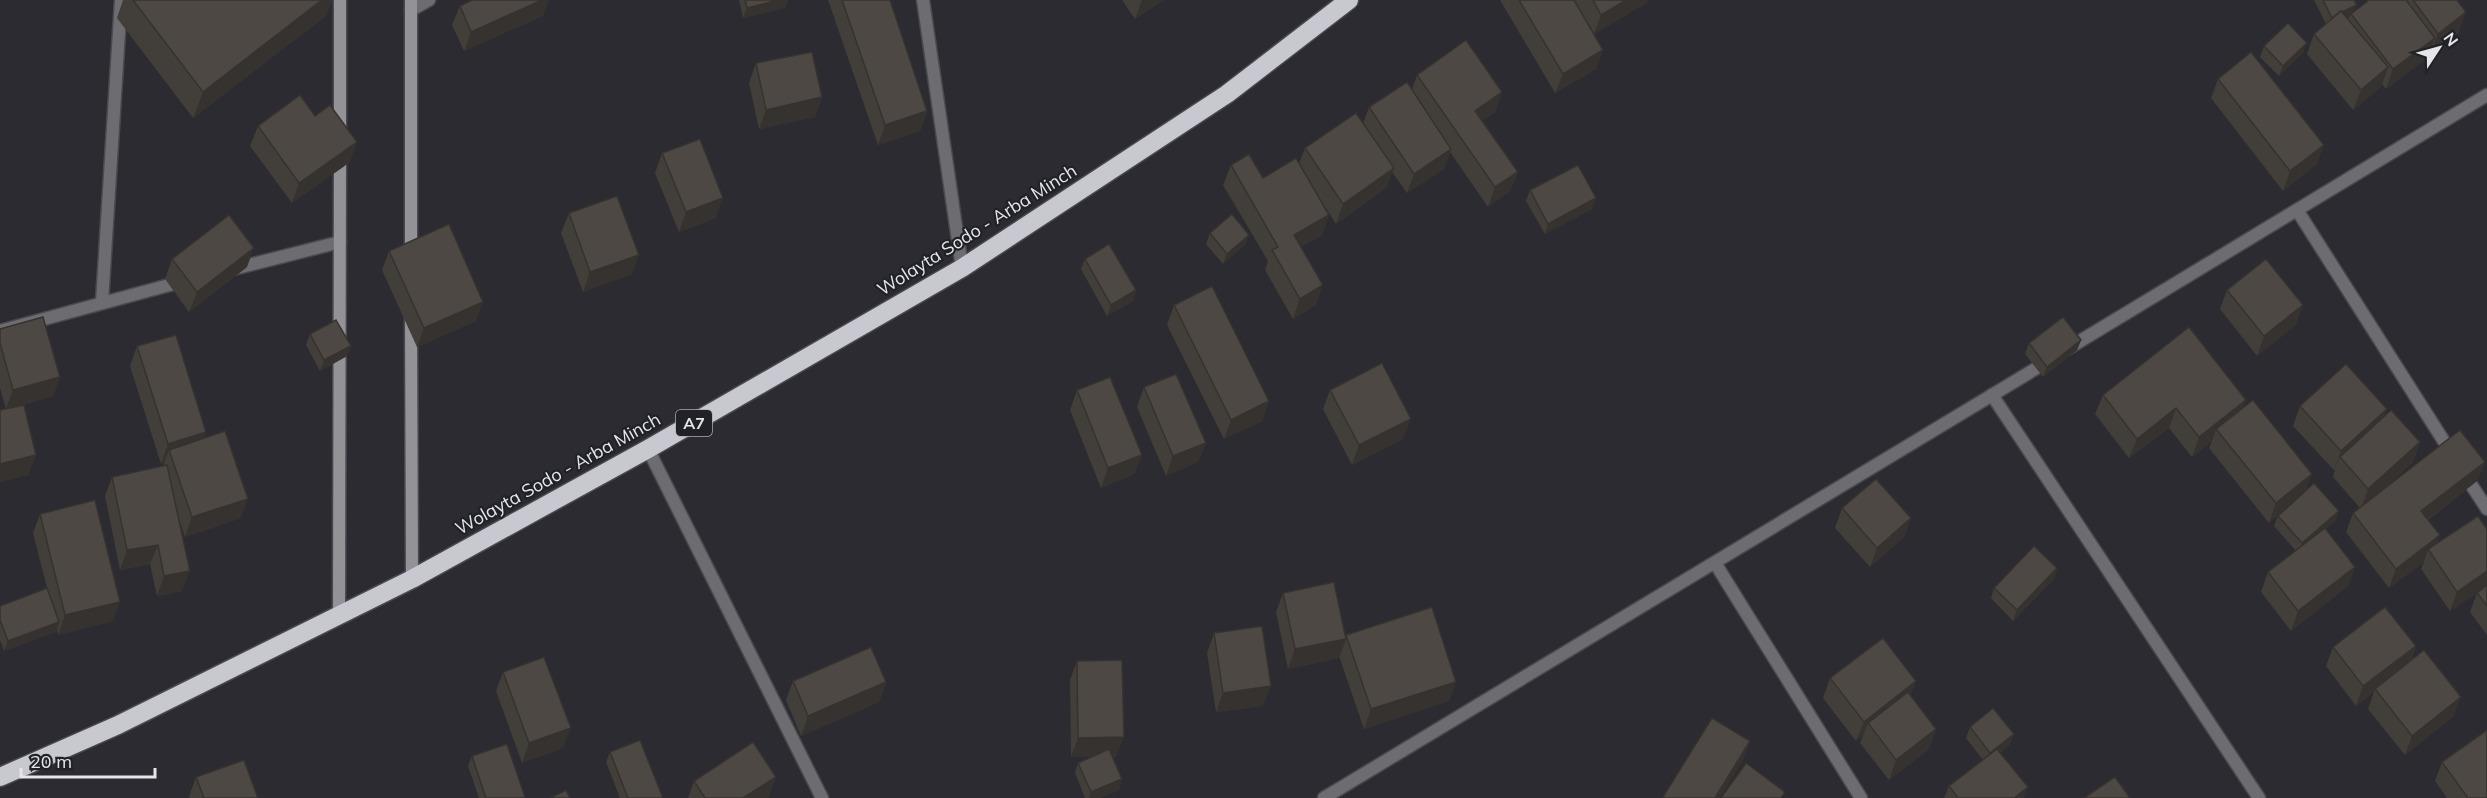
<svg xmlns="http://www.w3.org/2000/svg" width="2487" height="798" viewBox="0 0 2487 798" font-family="Mulish,sans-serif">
<rect width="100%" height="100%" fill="#2b2b31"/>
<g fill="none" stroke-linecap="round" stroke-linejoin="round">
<defs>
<g id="street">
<polyline points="923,0 962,268"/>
<polyline points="411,10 429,0"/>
<polyline points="2297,210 2452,454"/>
<polyline points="233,269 340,242"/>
<polyline points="102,302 121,0"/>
<polyline points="0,331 184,281"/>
<polyline points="2067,349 2487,95"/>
<polyline points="1992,395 2259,798"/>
<polyline points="648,449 822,798"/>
<polyline points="2463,472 2487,509"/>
<polyline points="1715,563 1861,798"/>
<polyline points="1324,798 2050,360"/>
</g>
<g id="secondary">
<polyline points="411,0 411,257"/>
<polyline points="340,134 340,0"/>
<polyline points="411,319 412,579"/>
<polyline points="339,615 340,154"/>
</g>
<polyline id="highway" points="0,777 118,725 412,579 648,449 962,268 1227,94 1349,0"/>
</defs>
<use href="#street" stroke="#49494f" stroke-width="15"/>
<use href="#secondary" stroke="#49494f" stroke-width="15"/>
<use href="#highway" stroke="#49494f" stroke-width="21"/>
<use href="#street" stroke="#6d6d71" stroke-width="12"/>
<use href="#secondary" stroke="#929297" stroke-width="12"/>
<use href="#highway" stroke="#c8c9d0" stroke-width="18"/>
</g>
<g fill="#423e3a">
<polygon points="123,0 332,0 326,16 193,118 117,18"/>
<polygon points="739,0 788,0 785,8 743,18"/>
<polygon points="828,0 890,0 927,111 920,131 878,145"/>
<polygon points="1122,0 1164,0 1135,19"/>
<polygon points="1500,0 1649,0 1648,2 1594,34 1603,50 1596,69 1555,93"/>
<polygon points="2314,0 2354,0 2355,11 2369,0 2457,0 2459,32 2431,53 2430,52 2428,57 2386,89 2382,84 2381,87 2353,110 2307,54 2314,34 2326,24"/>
<polygon points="460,6 543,16 464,51 452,25"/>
<polygon points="2264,46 2303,53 2279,76 2260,57"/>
<polygon points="756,63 822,97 815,117 759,129 749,83"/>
<polygon points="1417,75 1502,92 1495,112 1482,121 1518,172 1510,191 1488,207 1450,152 1444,169 1407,193 1392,172 1386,188 1336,224 1326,208 1329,215 1322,235 1301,247 1316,305 1293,319 1265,270 1268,261 1223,185 1231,165 1263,178 1299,163 1305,148 1363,124 1369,107 1412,89"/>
<polygon points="2218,79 2317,164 2283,191 2211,98"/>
<polygon points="258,126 350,162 292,203 250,146"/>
<polygon points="662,153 716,218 679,232 655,173"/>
<polygon points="1530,190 1592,209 1545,234 1526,201"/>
<polygon points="569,213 632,274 583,292 561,233"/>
<polygon points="1210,233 1249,235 1245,245 1223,264 1206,244"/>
<polygon points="389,251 476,321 417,347 382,270"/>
<polygon points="172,259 247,267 189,312 165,279"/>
<polygon points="1085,259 1136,290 1133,301 1107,316 1081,269"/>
<polygon points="2227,290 2296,325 2257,356 2220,309"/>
<polygon points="1174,305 1269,401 1262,421 1224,439 1167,325"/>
<polygon points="0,329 60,377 53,396 19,406 36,455 28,475 0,482 0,410 6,409 0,388"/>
<polygon points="310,334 351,346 347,356 320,371 306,345"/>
<polygon points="2081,340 2077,350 2043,377 2025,354 2029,343"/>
<polygon points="137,346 204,438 241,518 185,537 178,516 182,591 157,596 150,564 120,570 105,496 112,477 163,466 164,463 161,464 130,366"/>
<polygon points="1144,387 1206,443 1198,462 1166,476 1137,407"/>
<polygon points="1077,390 1142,455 1134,474 1101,488 1070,410"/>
<polygon points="1330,390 1403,439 1352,465 1323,409"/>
<polygon points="2103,395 2244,407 2307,489 2339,511 2335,521 2326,529 2355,567 2348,586 2291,631 2261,592 2268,572 2296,551 2274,526 2278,516 2280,513 2269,523 2209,448 2212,441 2192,457 2169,428 2129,458 2095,414"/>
<polygon points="2300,406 2385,416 2420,442 2413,462 2378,494 2485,462 2477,481 2428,520 2440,535 2437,543 2487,529 2487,635 2470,612 2477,593 2450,611 2421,569 2424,562 2389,588 2346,532 2353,513 2360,508 2333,477 2335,469 2334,470 2293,426"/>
<polygon points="1842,508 1911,518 1904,537 1870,567 1835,528"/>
<polygon points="40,514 113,621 58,635 57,629 56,632 4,651 0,640 0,606 47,588 33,533"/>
<polygon points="2057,568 2054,579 2013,621 1991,598 1994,588"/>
<polygon points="1283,593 1345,636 1346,635 1456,682 1449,701 1364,729 1339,656 1339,658 1288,669 1276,612"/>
<polygon points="1214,633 1263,706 1216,712 1207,653"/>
<polygon points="2416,646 2411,661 2454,716 2405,755 2368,709 2374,692 2356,706 2326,666 2333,647"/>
<polygon points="1077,661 1116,757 1113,757 1122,779 1119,790 1099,798 1085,798 1075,773 1078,763 1091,757 1071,757 1070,680"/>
<polygon points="503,672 563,748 522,763 496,691"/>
<polygon points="1830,678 1910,696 1936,729 1929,749 1889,780 1860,743 1863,736 1856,741 1823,698"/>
<polygon points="793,681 886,682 879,702 801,736 786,700"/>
<polygon points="1970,727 2014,734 2010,744 2000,753 2024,798 1944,798 1949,786 1983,760 1966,738"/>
<polygon points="610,752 663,798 620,798 606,762"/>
<polygon points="472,756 525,798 479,798 468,766"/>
<polygon points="2442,762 2487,798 2447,798 2435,781"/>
<polygon points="196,777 258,798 190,798 189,796"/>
<polygon points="694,781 769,797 766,798 688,798"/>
</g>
<g fill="#36322f">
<polygon points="322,0 332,0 326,16 193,118 203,92"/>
<polygon points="542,0 549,0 543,16 464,51 471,32"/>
<polygon points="779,0 788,0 785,8 743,18 747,8"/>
<polygon points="1142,0 1164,0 1135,19"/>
<polygon points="1626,0 1649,0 1648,2 1594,34 1601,15"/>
<polygon points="2357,5 2353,16 2351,14 2349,18 2328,28 2332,18"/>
<polygon points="2466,12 2459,32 2431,53 2438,34"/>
<polygon points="2435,38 2428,57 2386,89 2393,69"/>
<polygon points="2307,43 2303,53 2279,76 2283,66"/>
<polygon points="1603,50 1596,69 1555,93 1563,74"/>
<polygon points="2388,67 2381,87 2353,110 2361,90"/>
<polygon points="1502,92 1495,112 1468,131 1475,111"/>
<polygon points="822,97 815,117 759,129 766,110"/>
<polygon points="927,111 920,131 878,145 885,125"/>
<polygon points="357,142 350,162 292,203 299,183"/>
<polygon points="2324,145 2317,164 2283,191 2290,171"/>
<polygon points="1451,149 1444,169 1407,193 1414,174"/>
<polygon points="1394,168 1386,188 1336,224 1343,204"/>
<polygon points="1518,172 1510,191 1488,207 1495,187"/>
<polygon points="723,198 716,218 679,232 686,212"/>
<polygon points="1596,198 1592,209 1545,234 1548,224"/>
<polygon points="1329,215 1322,235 1287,255 1294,235"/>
<polygon points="1249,235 1245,245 1223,264 1227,254"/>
<polygon points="254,248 247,267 189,312 197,292"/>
<polygon points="639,255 632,274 583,292 590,272"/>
<polygon points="1323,285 1316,305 1293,319 1300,299"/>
<polygon points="1136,290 1133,301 1107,316 1111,305"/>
<polygon points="483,302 476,321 417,347 424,328"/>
<polygon points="2303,305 2296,325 2257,356 2264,336"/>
<polygon points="2081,340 2077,350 2043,377 2047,367"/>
<polygon points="351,346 347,356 320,371 324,360"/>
<polygon points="60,377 53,396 6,409 13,390"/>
<polygon points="2246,400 2239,420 2216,429 2212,441 2192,457 2199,437"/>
<polygon points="1269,401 1262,421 1224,439 1231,420"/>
<polygon points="2176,408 2169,428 2129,458 2137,439"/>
<polygon points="2387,409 2380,429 2340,457 2334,470 2341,451"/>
<polygon points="1411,419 1403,439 1352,465 1359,445"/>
<polygon points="206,432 199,452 169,450 164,463 161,464 168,444"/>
<polygon points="2420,442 2413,462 2361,509 2368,489"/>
<polygon points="1206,443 1198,462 1166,476 1173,456"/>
<polygon points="36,455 28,475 0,482 0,464"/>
<polygon points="1142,455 1134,474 1101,488 1108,468"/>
<polygon points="2485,462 2477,481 2414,530 2421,511"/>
<polygon points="2312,474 2305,493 2269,523 2276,503"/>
<polygon points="248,499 241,518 185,537 192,517"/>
<polygon points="2339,511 2335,521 2298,554 2302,543"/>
<polygon points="1911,518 1904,537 1870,567 1877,548"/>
<polygon points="2440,535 2433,555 2428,549 2424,562 2389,588 2396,569"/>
<polygon points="158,545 150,564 120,570 127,550"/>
<polygon points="2355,567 2348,586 2291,631 2298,611"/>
<polygon points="2057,568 2054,579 2013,621 2017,610"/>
<polygon points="190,571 182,591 157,596 164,576"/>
<polygon points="2487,571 2487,586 2450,611 2457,592"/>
<polygon points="120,602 113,621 58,635 65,615"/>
<polygon points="59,622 56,632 4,651 8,641"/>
<polygon points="1346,639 1339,658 1288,669 1295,649"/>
<polygon points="2416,646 2409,666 2375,689 2374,692 2356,706 2363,686"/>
<polygon points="1916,681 1909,700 1868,723 1863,736 1856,741 1864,722"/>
<polygon points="886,682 879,702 801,736 808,716"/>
<polygon points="1456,682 1449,701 1364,729 1371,709"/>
<polygon points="1271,686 1263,706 1216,712 1223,693"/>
<polygon points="2461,697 2454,716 2405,755 2412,736"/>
<polygon points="571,728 563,748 522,763 529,743"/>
<polygon points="1936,729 1929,749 1889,780 1896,760"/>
<polygon points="2014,734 2010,744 1986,764 1990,753"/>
<polygon points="1124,737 1116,757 1071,757 1078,738"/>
<polygon points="1750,741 1743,761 1720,798 1715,798"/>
<polygon points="776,777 769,797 766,798 743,798"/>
<polygon points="1122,779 1119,790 1099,798 1089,798 1091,792"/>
<polygon points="2028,787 2024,798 2014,798"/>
</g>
<g fill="#4d4843" stroke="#36322f" stroke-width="1.5">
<polygon points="133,0 322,0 203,92"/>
<polygon points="472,0 542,0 471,32 460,6"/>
<polygon points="745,0 779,0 747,8"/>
<polygon points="842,0 890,0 927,111 885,125"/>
<polygon points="1519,0 1574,0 1603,50 1563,74"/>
<polygon points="1593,0 1626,0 1601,15"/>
<polygon points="2323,0 2354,0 2357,5 2342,12 2341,11 2332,18"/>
<polygon points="2369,0 2406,0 2435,38 2393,69 2351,14"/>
<polygon points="2413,0 2457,0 2466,12 2438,34"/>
<polygon points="2341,11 2388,67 2361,90 2314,34"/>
<polygon points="2288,23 2307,43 2283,66 2264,46"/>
<polygon points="1466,40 1502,92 1475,111 1518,172 1495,187 1417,75"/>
<polygon points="812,52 822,97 766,110 756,63"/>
<polygon points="2251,52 2324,145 2290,171 2218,79"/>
<polygon points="1407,82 1451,149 1414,174 1369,107"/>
<polygon points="300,95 315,116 330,105 357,142 299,183 258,126"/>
<polygon points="1356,113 1394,168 1343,204 1305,148"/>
<polygon points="700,139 723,198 686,212 662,153"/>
<polygon points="1249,154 1263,178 1296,158 1329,215 1294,235 1323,285 1300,299 1272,250 1278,247 1231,165"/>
<polygon points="1578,165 1596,198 1548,224 1530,190"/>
<polygon points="617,196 639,255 590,272 569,213"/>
<polygon points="1232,214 1249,235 1227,254 1210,233"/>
<polygon points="229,215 254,248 197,292 172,259"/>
<polygon points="449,224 483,302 424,328 389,251"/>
<polygon points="1109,244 1136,290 1111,305 1085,259"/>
<polygon points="2266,259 2303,305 2264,336 2227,290"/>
<polygon points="1212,286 1269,401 1231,420 1174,305"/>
<polygon points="43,317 60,377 13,390 0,343 0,329"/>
<polygon points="2063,317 2081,340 2047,367 2029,343"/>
<polygon points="336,320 351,346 324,360 310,334"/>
<polygon points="2189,327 2246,400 2199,437 2176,408 2137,439 2103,395"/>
<polygon points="176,335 206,432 168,444 137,346"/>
<polygon points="1382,363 1411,419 1359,445 1330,390"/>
<polygon points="2346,364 2387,409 2341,451 2300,406"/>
<polygon points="1176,374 1206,443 1173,456 1144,387"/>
<polygon points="1110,377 1142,455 1108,468 1077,390"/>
<polygon points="2253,400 2312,474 2276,503 2216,429"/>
<polygon points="24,405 36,455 0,464 0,410"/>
<polygon points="2391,410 2420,442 2368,489 2340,457"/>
<polygon points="2460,430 2485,462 2421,511 2440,535 2396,569 2353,513"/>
<polygon points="225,431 248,499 192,517 169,450"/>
<polygon points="167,465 190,571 164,576 158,545 127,550 112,477"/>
<polygon points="1876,479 1911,518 1877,548 1842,508"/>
<polygon points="2314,483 2339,511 2302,543 2278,516"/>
<polygon points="95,500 120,602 65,615 40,514"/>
<polygon points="2478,516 2487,529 2487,571 2457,592 2428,549"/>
<polygon points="2325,528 2355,567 2298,611 2268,572"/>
<polygon points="2034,546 2057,568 2017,610 1994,588"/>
<polygon points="1334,582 1346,639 1295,649 1283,593"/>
<polygon points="2487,585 2487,606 2477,593"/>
<polygon points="47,588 59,622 8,641 0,620 0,606"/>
<polygon points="1432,607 1456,682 1371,709 1346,635"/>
<polygon points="2385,607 2416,646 2363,686 2333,647"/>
<polygon points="1262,626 1271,686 1223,693 1214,633"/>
<polygon points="1883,638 1916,681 1864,722 1830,678"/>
<polygon points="871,647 886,682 808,716 793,681"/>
<polygon points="2424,650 2461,697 2412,736 2375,689"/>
<polygon points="544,657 571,728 529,743 503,672"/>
<polygon points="1122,660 1124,737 1078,738 1077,661"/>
<polygon points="1908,692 1936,729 1896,760 1868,723"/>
<polygon points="1993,708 2014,734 1990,753 1970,727"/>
<polygon points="1712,718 1750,741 1715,798 1665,798 1663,797"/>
<polygon points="2487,730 2487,798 2468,798 2442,762"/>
<polygon points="640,740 663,798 628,798 610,752"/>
<polygon points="753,742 776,777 743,798 705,798 694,781"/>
<polygon points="507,744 525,797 522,798 486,798 472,756"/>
<polygon points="1109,749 1122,779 1091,792 1078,763"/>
<polygon points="1997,749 2028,787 2014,798 1958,798 1949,786"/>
<polygon points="244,760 258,798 204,798 196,777"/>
<polygon points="1746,763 1785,792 1781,798 1721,798"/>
<polygon points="2115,777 2130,798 2084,798"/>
<polygon points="566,790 570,798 550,798"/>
</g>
<g text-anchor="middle" stroke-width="4.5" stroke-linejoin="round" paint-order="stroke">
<rect fill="#212227" stroke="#ababb0" stroke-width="1.5" x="676" y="410" width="36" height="26" rx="4.5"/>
<g font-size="16" font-weight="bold" fill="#e6e6ea">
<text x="694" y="429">A7</text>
</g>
<g font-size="18" fill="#e6e6ea" stroke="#212227">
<text transform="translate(977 230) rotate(-32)" y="6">Wolayta Sodo - Arba Minch</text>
<text transform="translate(558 474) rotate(-29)" y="6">Wolayta Sodo - Arba Minch</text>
</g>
</g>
<g transform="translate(2439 48) rotate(54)" stroke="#212227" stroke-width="4.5" paint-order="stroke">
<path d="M0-4.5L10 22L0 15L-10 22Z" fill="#e6e6ea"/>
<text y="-9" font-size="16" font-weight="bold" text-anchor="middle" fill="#e6e6ea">N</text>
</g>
<path d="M21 768v9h134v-9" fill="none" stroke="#e6e6ea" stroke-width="3"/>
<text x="30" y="768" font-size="18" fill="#e6e6ea" stroke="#212227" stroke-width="4.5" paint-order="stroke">20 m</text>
</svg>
